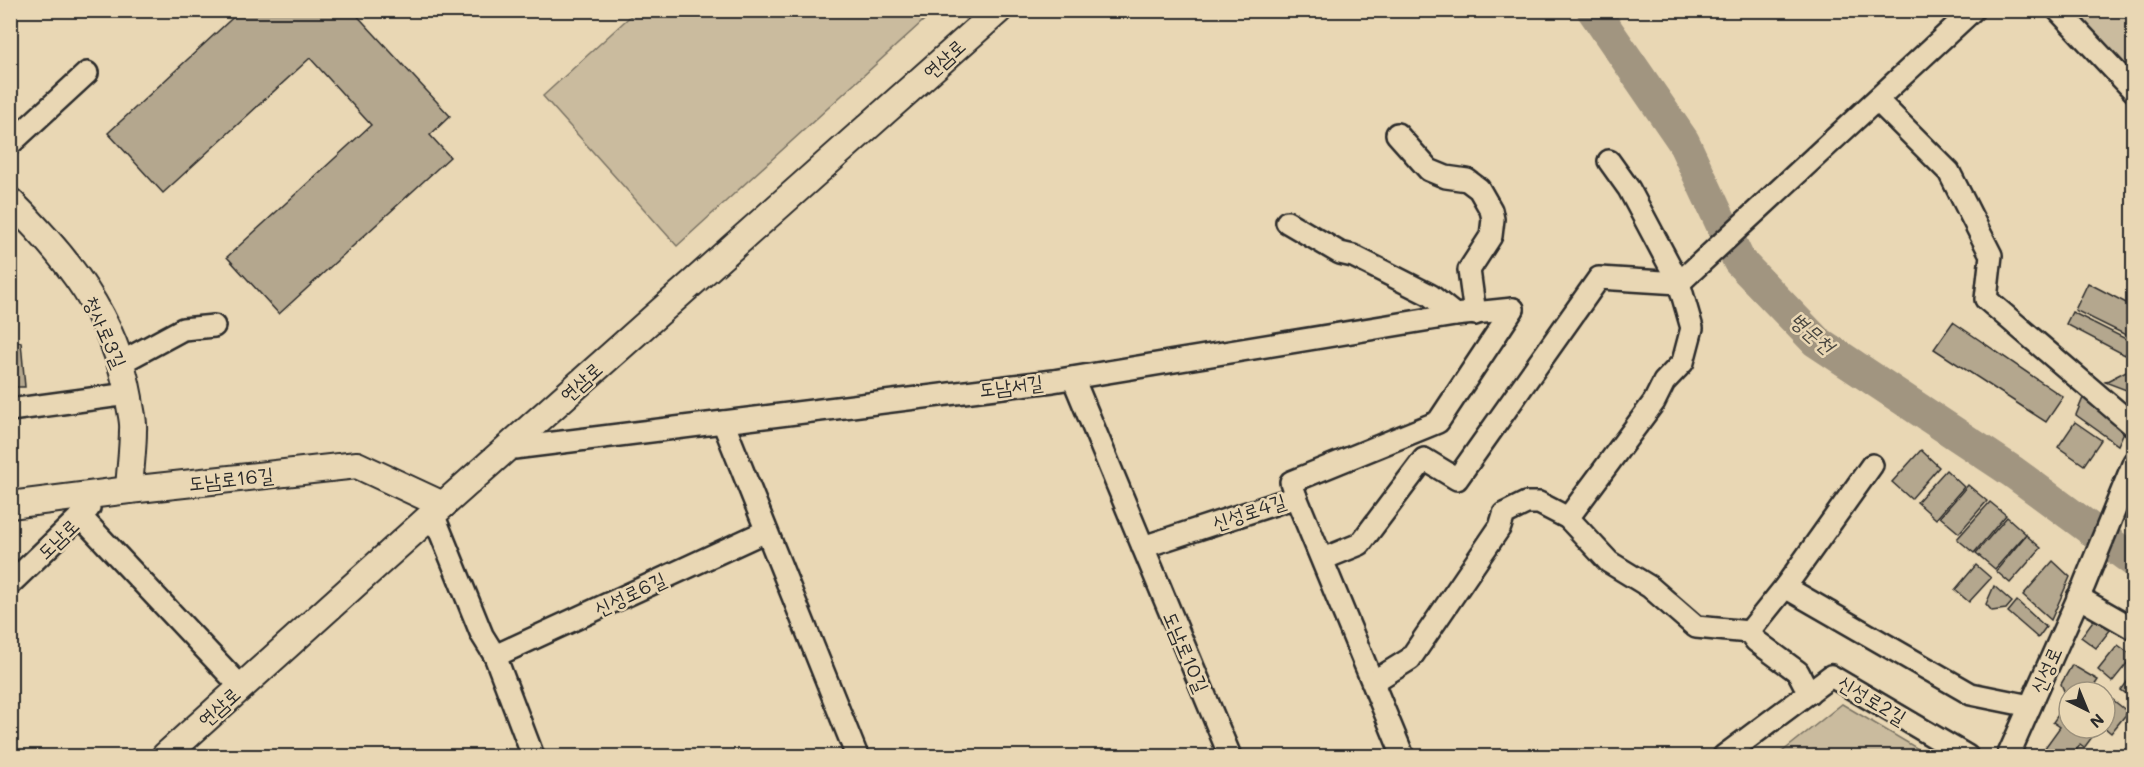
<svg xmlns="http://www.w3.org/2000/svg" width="2144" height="767" viewBox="0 0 2144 767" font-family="Mali,'Poor Story',sans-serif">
<rect width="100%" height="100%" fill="#e9d7b4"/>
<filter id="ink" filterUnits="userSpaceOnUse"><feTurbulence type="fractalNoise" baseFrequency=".0167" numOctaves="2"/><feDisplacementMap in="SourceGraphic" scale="12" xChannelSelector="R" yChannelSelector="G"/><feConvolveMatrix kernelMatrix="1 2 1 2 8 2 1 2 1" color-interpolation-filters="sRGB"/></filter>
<g filter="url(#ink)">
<g fill="#cabb9e" stroke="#7a7364" stroke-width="1.5">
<polygon points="636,11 636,10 934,11 677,246 543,96"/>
<polygon points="2058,11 2133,11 2133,91"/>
<polygon points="1842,704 1930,756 1777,756"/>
</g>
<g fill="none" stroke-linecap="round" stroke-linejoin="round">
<polyline stroke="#a19580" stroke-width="33" points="1593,10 1683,141 1739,261 1816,341 2013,472 2134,561"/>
</g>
<g fill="#b4a78e" stroke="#2b2b2b" stroke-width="1.5">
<polygon points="241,10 352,10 450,116 430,135 450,157 279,314 227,257 371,125 310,58 163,193 108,133"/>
<polygon points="2088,283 2134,307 2134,339 2075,310"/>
<polygon points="2072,312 2132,342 2125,355 2066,324"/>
<polygon points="1953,322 2063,397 2046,422 1934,349"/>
<polygon points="10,335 12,335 13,343 21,342 25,387 15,387 16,395 10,396"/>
<polygon points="2134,367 2134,393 2105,382"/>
<polygon points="2083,398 2124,432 2118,445 2076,415"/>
<polygon points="2075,422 2101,440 2084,465 2058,447"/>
<polygon points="1921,450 1939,467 1911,499 1892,482"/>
<polygon points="1946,470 1964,487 1936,519 1917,502"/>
<polygon points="1968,485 1987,501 1959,533 1940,517"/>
<polygon points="1990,502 2006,515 1974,553 1957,539"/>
<polygon points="2007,517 2026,534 1995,569 1976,553"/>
<polygon points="2026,535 2041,548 2010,583 1996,571"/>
<polygon points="2053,561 2070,577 2051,620 2023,595"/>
<polygon points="1976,565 1991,578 1969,602 1955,590"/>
<polygon points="1994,586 2012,602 2006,609 1992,611 1986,604"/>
<polygon points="2017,601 2046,627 2038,638 2008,612"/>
<polygon points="2095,618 2111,629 2096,648 2081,637"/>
<polygon points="2118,645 2133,656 2112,682 2098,670"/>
<polygon points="2072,665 2098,680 2090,692 2069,692 2069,697 2066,695 2061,684"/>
<polygon points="2134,673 2134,699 2121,690"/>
<polygon points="2108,696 2128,712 2111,733 2105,728 2105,700"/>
<polygon points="2065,705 2069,708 2069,728 2098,729 2084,748 2080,745 2072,756 2039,756 2060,727 2053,722"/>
</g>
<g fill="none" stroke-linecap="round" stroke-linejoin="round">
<defs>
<g id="minor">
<polyline points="2058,10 2134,91"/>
<polyline points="1877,100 1949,172 1991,255 1986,299 2134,426"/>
<polyline points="1397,134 1429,170 1446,177 1467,180 1479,189 1491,210 1493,219 1491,236 1469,270 1475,314"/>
<polyline points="10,144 87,73"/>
<polyline points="1287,222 1340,253 1353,256 1430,295 1455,315"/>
<polyline points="120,363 183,329 214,326"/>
<polyline points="1073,378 1143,547 1296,497 1403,756"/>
<polyline points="10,410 128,394"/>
<polyline points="723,422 857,756"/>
<polyline points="506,449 1053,381 1455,315 1513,309"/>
<polyline points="1296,497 1291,482 1438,422 1513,309"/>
<polyline points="433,514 482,635 495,656 533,756"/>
<polyline points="80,516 241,687"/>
<polyline points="1568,518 1654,402 1664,382 1683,362 1692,328 1679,283 1629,189 1609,161"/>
<polyline points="1143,547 1230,756"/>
<polyline points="1323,559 1360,544 1424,459 1457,479 1599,278 1679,283 1973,10"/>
<polyline points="10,584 89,508"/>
<polyline points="1785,587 1971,694 2030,706"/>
<polyline points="2078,597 2134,629"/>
<polyline points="1749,632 1785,587 1872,465"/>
<polyline points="495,656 766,531"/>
<polyline points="1373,682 1410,659 1500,527 1504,514 1526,503 1539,503 1568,518 1609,562 1650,587 1696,627 1749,632 1756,641 1798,672 1809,693"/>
<polyline points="1724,756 1831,676 1967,756"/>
<polyline points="2008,756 2084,585 2134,462"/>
</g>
<g id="major">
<path d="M10 201C67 257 115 317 129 398 130 409 134 420 133 430 133 450 130 470 129 490"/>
<polyline points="10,505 129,490 357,465 443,505"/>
<polyline points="165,756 433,514 999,10"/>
</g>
</defs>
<use href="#minor" stroke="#2b2b2b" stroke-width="26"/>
<use href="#major" stroke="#2b2b2b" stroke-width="30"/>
<use href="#minor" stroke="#e9d7b4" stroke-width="21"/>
<use href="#major" stroke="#e9d7b4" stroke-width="26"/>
</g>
</g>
<g text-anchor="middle" stroke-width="5" stroke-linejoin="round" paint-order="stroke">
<g font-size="20" fill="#2b2b2b" stroke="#e9d7b4">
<text transform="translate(944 59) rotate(-42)" y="7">연삼로</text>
<text transform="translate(105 332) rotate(66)" y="7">청사로3길</text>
<text transform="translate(581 382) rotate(-42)" y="7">연삼로</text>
<text transform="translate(1011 386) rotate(-7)" y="7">도남서길</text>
<text transform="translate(231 479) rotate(-6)" y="7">도남로16길</text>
<text transform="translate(1249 512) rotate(-18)" y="7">신성로4길</text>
<text transform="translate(58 539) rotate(-44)" y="7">도남로</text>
<text transform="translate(630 594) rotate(-25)" y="7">신성로6길</text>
<text transform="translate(1186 652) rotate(67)" y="7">도남로10길</text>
<text transform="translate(2046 670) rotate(-66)" y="7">신성로</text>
<text transform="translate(1872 700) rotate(31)" y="7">신성로2길</text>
<text transform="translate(219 707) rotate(-42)" y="7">연삼로</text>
</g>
<g font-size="21" font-style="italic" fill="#484640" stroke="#e9d7b4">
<text transform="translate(1812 333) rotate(41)" y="7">병문천</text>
</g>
</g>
<rect width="2144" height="767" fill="none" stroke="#e9d7b4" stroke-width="36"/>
<rect x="18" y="18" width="2108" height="731" fill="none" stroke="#2b2b2b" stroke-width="2" filter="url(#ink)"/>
<g transform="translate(2087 710) rotate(137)"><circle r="28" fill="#e9d7b4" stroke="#9d927d" stroke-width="1.5"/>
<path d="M0-4.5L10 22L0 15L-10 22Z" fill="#2b2b2b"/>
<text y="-9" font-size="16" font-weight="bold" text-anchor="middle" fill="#2b2b2b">N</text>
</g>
</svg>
